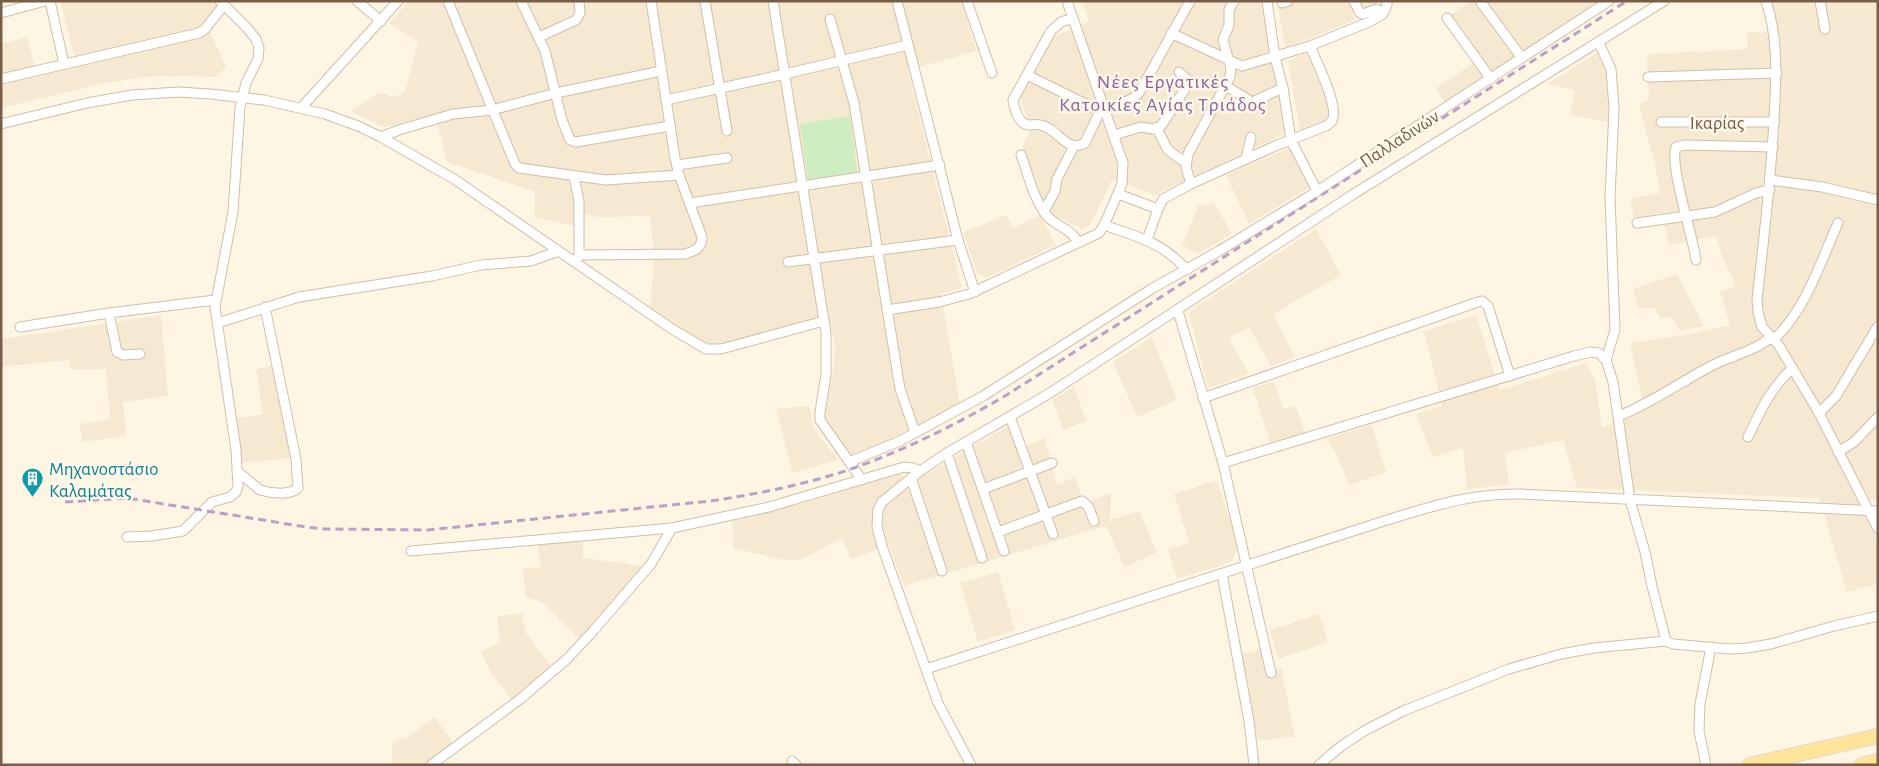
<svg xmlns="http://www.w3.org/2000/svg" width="1879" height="766" viewBox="0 0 1879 766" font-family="'Alegreya Sans',sans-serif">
<rect width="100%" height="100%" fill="#fef6e3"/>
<g fill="#f6e9d1">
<polygon points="60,1 224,1 206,23 226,67 216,77 159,76 138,78 106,83 1,108 1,44 27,37 37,74 76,64"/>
<polygon points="409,1 961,1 977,51 908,70 962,288 941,294 960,404 886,441 850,456 829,428 825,419 826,406 834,366 835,345 829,318 719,345 701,343 650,313 654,251 650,216 597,217 575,212 573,226 535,217 535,192 447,162 435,115 384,127 350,111 380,92 394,97 405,92 418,42 389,23"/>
<polygon points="1082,1 1265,1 1285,134 1155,195 1112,180 1090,225 1082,229 1046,211 1022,146 1031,130 1020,99 1052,37 1089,22"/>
<polygon points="1277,1 1381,1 1353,14 1355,20 1285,48"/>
<polygon points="1471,1 1599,1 1445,103 1436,88 1480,59 1449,16"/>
<polygon points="1771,1 1878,1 1878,500 1858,499 1878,542 1878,584 1847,592 1819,498 1577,488 1563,440 1505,453 1509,485 1467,489 1463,448 1433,457 1416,414 1442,406 1424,331 1476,315 1500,390 1586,363 1595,380 1602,428 1644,408 1630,343 1697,333 1730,325 1720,292 1736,286 1722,256 1716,236 1669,245 1661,213 1634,218 1630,199 1660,193 1655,165 1639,105 1649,99 1647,54 1748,49 1747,33 1778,31"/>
<polygon points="1602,50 1607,73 1608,122 1570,115 1575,90 1547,84"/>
<polygon points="1307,53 1330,108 1329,118 1326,122 1300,131 1288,61"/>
<polygon points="1292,147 1310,187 1249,224 1226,175"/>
<polygon points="1213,202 1232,233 1199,254 1182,246 1198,206"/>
<polygon points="1007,215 1013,228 1040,215 1056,245 986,278 977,273 963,232"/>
<polygon points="1316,229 1341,275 1273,314 1295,357 1271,366 1249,327 1229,338 1249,374 1208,388 1189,314 1193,309"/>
<polygon points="1677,274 1679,278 1704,326 1680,331 1670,316 1660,319 1655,308 1638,308 1633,289"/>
<polygon points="161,315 168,396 123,402 126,436 82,442 80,424 110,419 106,369 71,370 69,360 1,367 1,339"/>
<polygon points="1152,337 1177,400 1137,417 1113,362"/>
<polygon points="274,365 291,458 241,463 234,419 263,414 256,369"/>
<polygon points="1274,381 1283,409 1296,406 1305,433 1270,444 1253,388"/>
<polygon points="1074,387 1086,421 1063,430 1053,400"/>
<polygon points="809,406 814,429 838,460 792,473 776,409"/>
<polygon points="1372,425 1386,472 1349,485 1335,451 1326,439"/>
<polygon points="1008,426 1017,449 1045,438 1057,485 1075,477 1084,503 1111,493 1110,520 1139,511 1157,552 1125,567 1106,526 904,586 889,545 851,559 842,538 800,560 784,560 733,548 732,521 812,501 902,471 908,491 918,483 918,479"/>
<polygon points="1217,480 1239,547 1231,562 1177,579 1168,550 1189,542 1174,494"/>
<polygon points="583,535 583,558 646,566 580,639 542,602 525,597 523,569 540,567 537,540"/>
<polygon points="998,572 1015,630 978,642 960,583"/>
<polygon points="522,613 526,633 552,667 512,700 492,675 481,652 500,642 497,616"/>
<polygon points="1319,614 1328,642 1278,659 1270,630"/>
<polygon points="1266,648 1271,669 1281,667 1295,737 1258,741 1241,654"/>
<polygon points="435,717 453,743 423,765 391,765 393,741 408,737"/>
</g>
<polygon fill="#ceedc0" points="850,116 857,172 808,180 800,124"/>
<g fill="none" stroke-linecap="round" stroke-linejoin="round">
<defs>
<g id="minor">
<polyline points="50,1 64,64"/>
<polyline points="357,1 381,21"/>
<polyline points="448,1 515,164 519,168 606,180 679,175"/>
<polyline points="521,1 545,51 562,120 570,140 576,142 670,126"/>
<polyline points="705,1 727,131"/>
<polyline points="773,1 826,333 826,375 820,412 820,420 862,480"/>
<polyline points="897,1 958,240 975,292"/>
<polyline points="967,1 992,73"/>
<polyline points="1267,1 1275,57 1283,88 1291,140 1317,191"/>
<polyline points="1354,1 1360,13 1363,14 1377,9"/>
<polyline points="1480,1 1522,58"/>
<path d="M1766 1C1779 41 1776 78 1774 119 1771 179 1764 239 1757 299L1758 312 1762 327 1778 344 1819 413 1878 529"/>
<polyline points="1820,1 1825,29"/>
<polyline points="1282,3 1288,1"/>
<polyline points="1,13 45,1"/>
<path d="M1073 18 1061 22 1051 31 1013 100C1014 107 1017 117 1022 122 1028 128 1033 123 1040 125 1057 127 1066 154 1085 143L1101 109"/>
<polyline points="1447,18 1491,79"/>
<polyline points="830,19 854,103 900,389 915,432"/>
<polyline points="1171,33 1242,66 1310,46 1369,22 1383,14 1387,5 1387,1"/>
<polyline points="539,37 576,20 580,13 579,1"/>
<polyline points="1599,43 1611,69 1614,109 1610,197 1615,330 1606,360"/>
<path d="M1027 75 1096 109C1106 110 1134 100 1139 93L1190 1"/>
<polyline points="1648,77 1777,73"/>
<polyline points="1,79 199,33 205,29 224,5"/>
<polyline points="1226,86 1252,102 1283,88"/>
<polyline points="666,100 785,74 908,45"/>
<polyline points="301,108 398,1"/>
<polyline points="1661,122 1774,122"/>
<polyline points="1,124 87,103 132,95 178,92 210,94 264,100 325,114 358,126 381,137 454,179 672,329 706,349 721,349 824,321"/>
<polyline points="1157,129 1168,150 1186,163"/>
<polyline points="1114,135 1141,127 1153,129 1161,126 1187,86 1187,79 1179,72"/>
<polyline points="381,137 399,130 453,114 492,110 556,93 661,71"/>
<path d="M1021 155C1028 174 1034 201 1048 217 1058 227 1071 229 1078 242"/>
<polyline points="1246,159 1251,137"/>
<polyline points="677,165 727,158"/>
<polyline points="574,177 579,201 579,255 577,259"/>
<polyline points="1771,180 1822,187 1878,200"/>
<polyline points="1191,184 1186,167 1188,154 1230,77 1231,68 1223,40 1229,25 1229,10 1234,1"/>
<polyline points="1118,194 1158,209 1147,240"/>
<polyline points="690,203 940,165"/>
<path d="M1158 209 1163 199 1191 184 1275 146 1326 126C1328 125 1331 122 1332 121 1340 107 1316 61 1310 46"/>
<polyline points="1044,211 1055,191 1057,179 1074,146"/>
<polyline points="1637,223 1715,212 1756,193 1770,190"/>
<path d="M1104 225C1138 237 1162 242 1187 270"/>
<path d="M579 255 685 254C695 251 702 248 702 237L679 175 675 158 651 1"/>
<path d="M1696 260C1693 236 1669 165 1676 147L1685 145 1773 147"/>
<polyline points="788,262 958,240"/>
<polyline points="887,310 939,302 969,294 1099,233 1105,223 1122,184 1123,163 1067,1"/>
<polyline points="1178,311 1223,463 1271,673"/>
<polyline points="109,313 117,352 123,355 140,354"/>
<polyline points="218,323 299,297 432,276 481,265 531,261 559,251"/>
<polyline points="20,327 109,313 215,300"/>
<path d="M1773 340C1805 312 1821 261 1838 223"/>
<polyline points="1203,398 1478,302 1482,301 1488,306 1510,376"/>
<polyline points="1819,413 1836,396 1878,326"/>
<path d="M1619 416C1653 402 1682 381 1715 364 1734 355 1755 351 1771 337"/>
<polyline points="1010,417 1053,534"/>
<path d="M1748 437C1760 412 1771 387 1792 369"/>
<polyline points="966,442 1004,551"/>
<polyline points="1838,452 1854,442 1878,417"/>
<polyline points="947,453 982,558"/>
<polyline points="849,462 900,441 983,396 1153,288 1219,251 1308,197 1609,1"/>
<polyline points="1223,463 1574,356 1591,352 1599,353 1606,360 1613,382 1630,500 1645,552 1652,586 1666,641"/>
<path d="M237 471 260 490C270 493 290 496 298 488L296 459 265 307"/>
<polyline points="911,478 942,571"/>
<polyline points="983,489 1052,463"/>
<polyline points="998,532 1082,501 1088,506 1094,521"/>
<polyline points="127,537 152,536 183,531 212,502 230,497 236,492 238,486 236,450 215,307 233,212 240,107 246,83 258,59 259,48 256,39 247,28 220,1"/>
<polyline points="411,551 672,528 769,507 904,467 913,468 920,471"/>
<polyline points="1222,574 1249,721 1254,765"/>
<path d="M926 669 1381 522C1430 507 1469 493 1521 494L1878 511"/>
<polyline points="792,761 796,765"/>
<polyline points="431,765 519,700 567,659 594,630 651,564 672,528"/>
<polyline points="971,765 938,703 882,546 877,527 878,510 882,502 920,471 947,453 1050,393 1352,195 1664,1"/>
<polyline points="1319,765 1340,747 1364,731 1403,711 1509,669 1561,654 1594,648 1666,641 1673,644 1729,649 1747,648 1771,644 1834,626 1878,616"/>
<polyline points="1706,765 1699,731 1700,704 1711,647"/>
</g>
<g id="primary">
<polyline points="1750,765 1878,736"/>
<polyline points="1862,765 1878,761"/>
</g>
</defs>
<use href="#minor" stroke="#d0bea9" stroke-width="11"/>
<use href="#primary" stroke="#dfd8d3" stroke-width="16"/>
<use href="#minor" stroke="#fff" stroke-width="9"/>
<use href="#primary" stroke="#ffe499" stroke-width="14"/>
<path stroke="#baa0c8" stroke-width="3" stroke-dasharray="8 5" stroke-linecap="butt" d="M65 502 127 498 306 527 325 529 428 530 710 501C758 494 808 484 854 468 907 449 957 424 1005 396L1627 1"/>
</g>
<defs>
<symbol id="building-pin" viewBox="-11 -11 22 30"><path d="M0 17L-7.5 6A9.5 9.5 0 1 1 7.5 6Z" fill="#0f9aa8" stroke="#fff9eb"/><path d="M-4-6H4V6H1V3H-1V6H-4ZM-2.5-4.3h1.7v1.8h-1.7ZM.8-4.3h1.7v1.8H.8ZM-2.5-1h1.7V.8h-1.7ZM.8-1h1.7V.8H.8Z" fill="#fff"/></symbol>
</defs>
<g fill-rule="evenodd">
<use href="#building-pin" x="20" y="466" width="25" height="34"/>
</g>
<g text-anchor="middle" stroke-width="5" stroke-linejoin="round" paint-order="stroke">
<g font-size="19" fill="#785e47" stroke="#fff9eb">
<text x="1717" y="129">Ικαρίας</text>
<text transform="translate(1399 138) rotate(-33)" y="7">Παλλαδινών</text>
</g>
<g font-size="19" fill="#0d838f" stroke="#fff9eb" text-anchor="start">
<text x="49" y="475">Μηχανοστάσιο<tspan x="49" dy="22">Καλαμάτας</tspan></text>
</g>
<g font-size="20" letter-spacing="1" fill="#8f629c" stroke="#fff9eb">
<text x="1163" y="88">Νέες Εργατικές<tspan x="1163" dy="23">Κατοικίες Αγίας Τριάδος</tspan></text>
</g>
</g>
<rect width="1879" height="766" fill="none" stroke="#785e47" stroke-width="5"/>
</svg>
